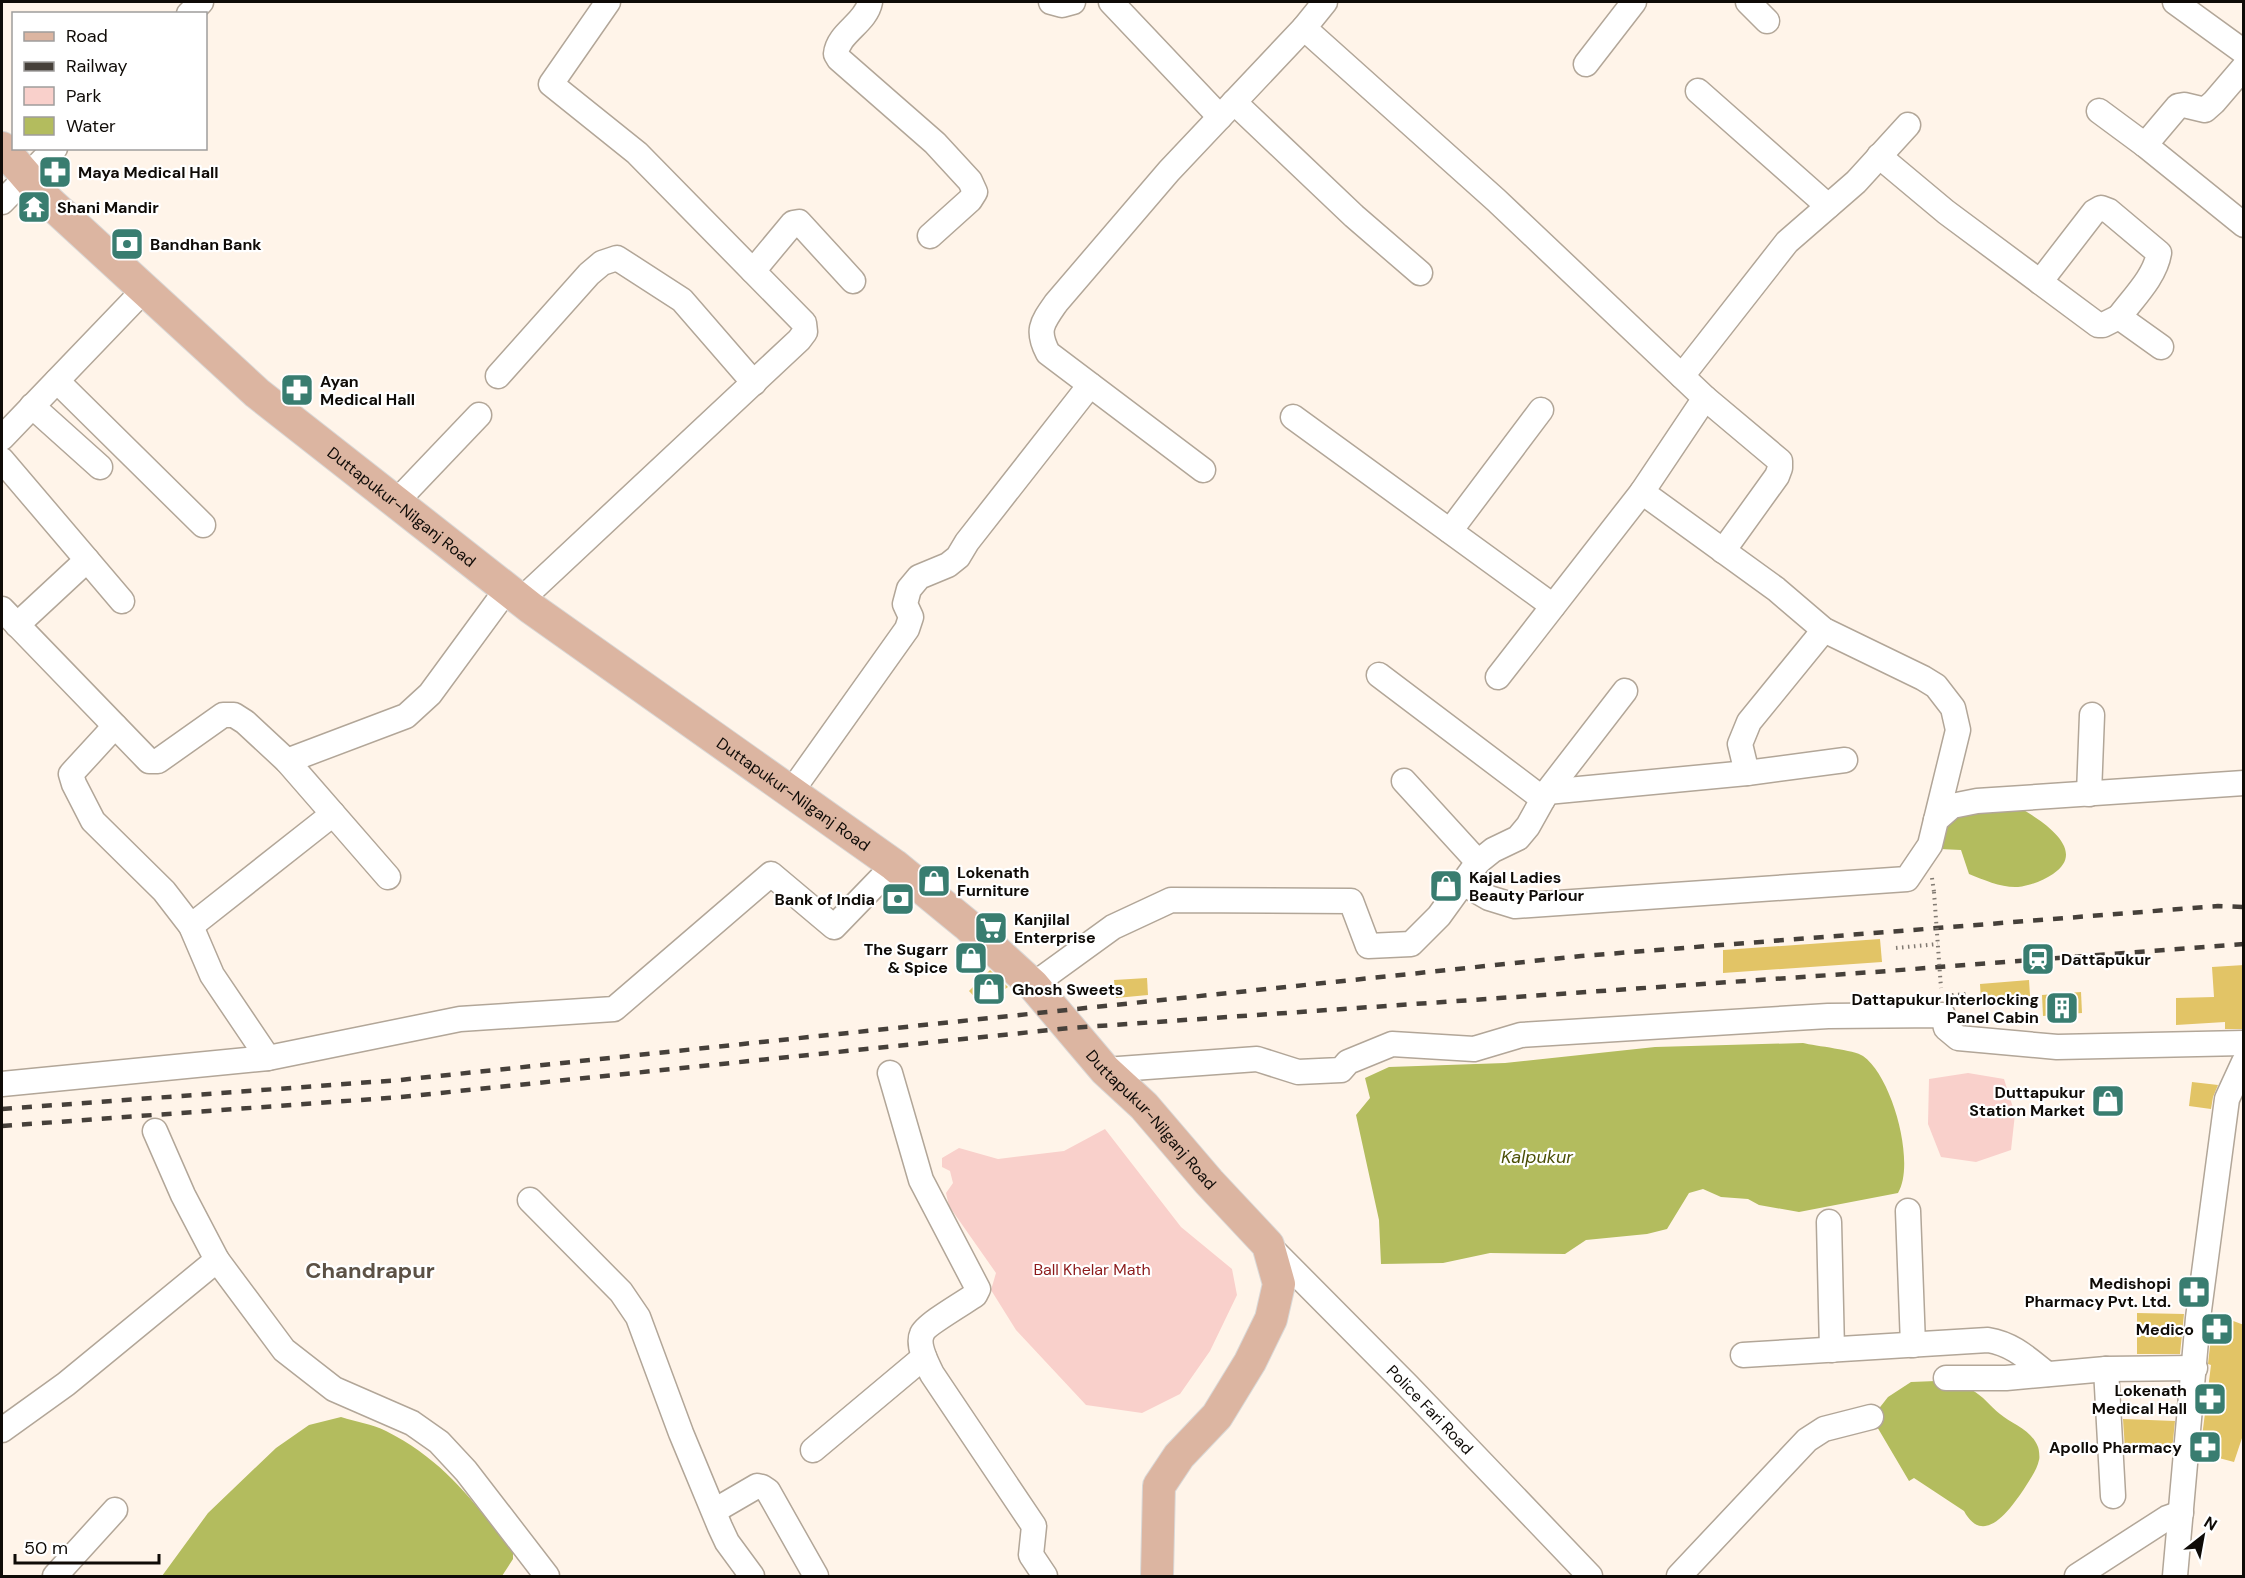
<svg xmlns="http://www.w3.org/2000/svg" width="2245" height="1578" viewBox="0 0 2245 1578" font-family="'DM Sans',sans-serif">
<rect width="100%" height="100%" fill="#fff4e9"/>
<g fill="#f9d0cb">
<polygon points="1968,1073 2004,1079 2015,1114 2011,1150 1976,1162 1941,1157 1928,1124 1929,1079"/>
<polygon points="1105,1129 1181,1227 1232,1269 1237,1295 1210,1351 1180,1394 1142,1413 1086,1405 1016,1330 991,1290 996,1273 949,1206 946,1193 953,1183 950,1171 942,1167 942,1158 959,1148 998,1159 1064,1151"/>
</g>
<g fill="#b3bc5e">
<path d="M2020 808C2041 820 2089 850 2053 874 2044 880 2030 886 2018 887 2002 888 1984 880 1969 874L1961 850 1940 849 1943 825 1955 813Z"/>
<path d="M1803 1043C1815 1046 1855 1050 1863 1056 1892 1076 1916 1163 1898 1193L1799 1212 1759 1205 1748 1199 1721 1197 1703 1189 1689 1193 1667 1229 1647 1234 1586 1240 1565 1254 1490 1253 1443 1263 1381 1264 1379 1220 1356 1115 1370 1098 1365 1078 1389 1067 1505 1063 1655 1047Z"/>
<path d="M1936 1381C1947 1384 1962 1385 1972 1390 1983 1396 1990 1406 2000 1414 2012 1424 2032 1430 2038 1447 2039 1449 2040 1458 2039 1460 2037 1470 2029 1481 2024 1489 2011 1508 1984 1548 1964 1511L1914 1478 1909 1481 1876 1425 1877 1411 1888 1397 1911 1382Z"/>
<path d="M341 1417C356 1422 372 1424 386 1431 445 1461 473 1501 513 1552V1559L502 1576H162L208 1513 276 1448 309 1425Z"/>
</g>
<g fill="#e2c466">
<polygon points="1880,939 1882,962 1723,973 1723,950"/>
<polygon points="2244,965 2244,1029 2225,1029 2225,1022 2176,1025 2176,998 2214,997 2212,967"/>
<polygon points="990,970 1008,987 982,1005 969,991"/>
<polygon points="1147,978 1148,995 1116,998 1114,980"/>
<polygon points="2029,980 2030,996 1981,999 1980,984"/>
<polygon points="2081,992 2082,1013 2043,1016 2042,995"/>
<polygon points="2192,1082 2218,1085 2213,1097 2211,1109 2189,1106"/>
<polygon points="2137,1313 2184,1314 2180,1354 2137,1354"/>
<polygon points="2220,1316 2244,1325 2244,1432 2234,1462 2200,1453 2211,1365 2208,1364 2210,1346"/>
<polygon points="2123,1419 2175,1421 2172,1451 2125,1450"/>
</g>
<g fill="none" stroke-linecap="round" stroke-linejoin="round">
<defs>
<g id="minor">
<path d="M870 2C866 23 838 33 836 54L839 59 935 143 970 181 975 192 970 200 930 236"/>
<polyline points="1051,2 1062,5 1073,2"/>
<polyline points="1111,2 1220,117"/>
<polyline points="1325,2 1304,28 1496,200 1705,398 1642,492 1776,589 1824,630 1923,678 1936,686 1953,708 1958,730 1936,820"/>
<polyline points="1748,2 1767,21"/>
<polyline points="2175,2 2244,52"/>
<polyline points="189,14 201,2"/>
<polyline points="1586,64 1634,2"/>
<polyline points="1698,91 1828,206"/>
<polyline points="1234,102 1354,216 1420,273"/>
<polyline points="2099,111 2145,145 2244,225"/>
<polyline points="2145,145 2178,106 2184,105 2205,110 2214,102 2244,67"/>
<polyline points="1879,156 1946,212 2098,325 2103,325 2119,317 2161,347"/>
<polyline points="2,202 55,148"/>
<polyline points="753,271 793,223 799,222 853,281"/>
<path d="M2040 282 2094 212 2101 208 2109 211 2159 253C2155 277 2133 298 2119 317"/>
<polyline points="498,376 589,274 602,263 617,258 682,300 754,383"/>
<polyline points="1682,376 1787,242 1856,182 1908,125"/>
<polyline points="57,381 203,525"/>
<polyline points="1705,398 1780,461 1780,468 1777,476 1723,551"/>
<polyline points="32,406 100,467"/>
<polyline points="1293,417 1553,606"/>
<polyline points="2,438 144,290"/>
<polyline points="2,460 122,601"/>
<path d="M1203 470 1048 353C1036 330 1042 323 1056 303L1169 171 1304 28"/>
<polyline points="396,502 479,415"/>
<polyline points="1450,531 1541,410"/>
<polyline points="521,600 799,340 805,332 804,323 637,153 551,84 608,2"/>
<polyline points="2,609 149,761 158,761 223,715 234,715 245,722 287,761 388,877"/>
<polyline points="17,625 87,560"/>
<polyline points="1379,675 1543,799"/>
<polyline points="1498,677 1642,492"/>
<polyline points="115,726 71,774 74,784 93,821 164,891 191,926 212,975 268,1058 460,1019 614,1009 771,874 834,927 894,865"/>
<polyline points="287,761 406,716 430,694 507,589"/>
<polyline points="1747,773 1740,744 1749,722 1824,630"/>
<polyline points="1404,781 1478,862"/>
<polyline points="791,792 907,629 911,617 905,604 909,589 919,577 948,565 958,557 967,542 1090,385"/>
<polyline points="1547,792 1747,773 1845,760"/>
<polyline points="2089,794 2092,715"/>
<polyline points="1463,883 1489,898 1515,906 1907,879 1930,845 1936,820 1952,806 1977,801 2244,783"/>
<polyline points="191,926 333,814"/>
<polyline points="1033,985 1113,927 1171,900 1351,901 1368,946 1411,944 1439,916 1478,862 1493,850 1518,838 1528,826 1547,792 1625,691"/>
<polyline points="1105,1070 1257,1059 1298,1072 1341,1070 1348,1062 1392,1044 1474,1049 1521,1035 1828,1016 1943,1015 1946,1028 1958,1038 2057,1047 2244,1043"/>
<path d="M890 1073 921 1180 978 1289 975 1295C965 1302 925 1325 922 1334 917 1345 927 1364 932 1374L1034 1526 1031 1555 1045 1576"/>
<polyline points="2,1084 268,1058"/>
<polyline points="155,1131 183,1195 217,1260"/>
<polyline points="530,1200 621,1292 638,1317 681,1433 720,1527 727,1542 752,1576"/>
<polyline points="1908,1211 1913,1345"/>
<polyline points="1829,1222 1832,1350"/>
<path id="s1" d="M1268 1245 1408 1386 1590 1576"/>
<path d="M1743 1355 1988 1340C2013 1344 2028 1359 2047 1374"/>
<polyline points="2106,1369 2113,1496"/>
<polyline points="1946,1378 2006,1378 2106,1369 2195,1368"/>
<polyline points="2,1430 66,1384 217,1260 284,1350 334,1389 412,1423 439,1442 466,1471 547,1576"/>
<polyline points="813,1450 924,1357"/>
<polyline points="714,1511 757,1486 762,1487 768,1491 816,1576"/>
<polyline points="55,1576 115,1510"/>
<polyline points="1679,1576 1807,1440 1824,1429 1871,1417"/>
<polyline points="2077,1576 2167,1518 2181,1513"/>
<polyline points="2175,1576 2198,1318 2227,1099 2244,1062"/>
</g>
<g id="major">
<path id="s2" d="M2 148 48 201 257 393 531 608 894 865 966 924 1033 985 1105 1070 1144 1106 1209 1182 1268 1245 1279 1284 1271 1319 1250 1362 1217 1416 1179 1456 1159 1486 1157 1576"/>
</g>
</defs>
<use href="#minor" stroke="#b2a698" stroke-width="27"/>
<use href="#major" stroke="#d9d8d7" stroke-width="34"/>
<g stroke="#817a72" stroke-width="4" stroke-dasharray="1.5 4.5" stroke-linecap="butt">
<polyline points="1932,878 1934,892"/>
<polyline points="1896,948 1938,944"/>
<polyline points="1952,995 1969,994"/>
</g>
<use href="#minor" stroke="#fff" stroke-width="24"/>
<use href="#major" stroke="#dcb5a1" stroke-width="32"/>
<g stroke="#46403a" stroke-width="4.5" stroke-dasharray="10 10" stroke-linecap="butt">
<polyline points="2,1109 400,1080 1581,956 2218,906 2244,907"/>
<polyline points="2,1126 401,1097 1070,1028 1874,972 2244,944"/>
</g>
<polyline stroke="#817a72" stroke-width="4" stroke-dasharray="1.5 4.5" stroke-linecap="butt" points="1934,892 1941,988"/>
</g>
<defs>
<symbol id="pharmacy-square" viewBox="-11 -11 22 22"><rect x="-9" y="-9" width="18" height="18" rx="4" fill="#397d70" stroke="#fff"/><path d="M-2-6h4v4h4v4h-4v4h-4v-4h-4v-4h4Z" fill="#fff"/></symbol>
<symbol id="temple-square" viewBox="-11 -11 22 22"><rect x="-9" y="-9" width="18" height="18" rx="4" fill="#397d70" stroke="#fff"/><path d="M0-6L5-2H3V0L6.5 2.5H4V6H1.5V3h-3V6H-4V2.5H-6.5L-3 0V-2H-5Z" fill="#fff"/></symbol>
<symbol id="bank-square" viewBox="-11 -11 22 22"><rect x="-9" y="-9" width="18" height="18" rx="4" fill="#397d70" stroke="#fff"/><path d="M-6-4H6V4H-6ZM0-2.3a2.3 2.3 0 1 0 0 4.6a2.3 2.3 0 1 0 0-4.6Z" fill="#fff"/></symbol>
<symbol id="shop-square" viewBox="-11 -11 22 22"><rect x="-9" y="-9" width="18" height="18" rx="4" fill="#397d70" stroke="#fff"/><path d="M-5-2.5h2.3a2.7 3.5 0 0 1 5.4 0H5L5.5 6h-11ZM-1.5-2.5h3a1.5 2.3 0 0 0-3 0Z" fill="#fff"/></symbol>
<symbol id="supermarket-square" viewBox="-11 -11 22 22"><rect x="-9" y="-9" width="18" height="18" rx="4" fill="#397d70" stroke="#fff"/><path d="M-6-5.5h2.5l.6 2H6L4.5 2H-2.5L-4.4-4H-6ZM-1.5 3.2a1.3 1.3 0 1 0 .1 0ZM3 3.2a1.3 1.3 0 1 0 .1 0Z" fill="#fff"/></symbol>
<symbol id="station-square" viewBox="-11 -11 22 22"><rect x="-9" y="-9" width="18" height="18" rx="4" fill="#397d70" stroke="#fff"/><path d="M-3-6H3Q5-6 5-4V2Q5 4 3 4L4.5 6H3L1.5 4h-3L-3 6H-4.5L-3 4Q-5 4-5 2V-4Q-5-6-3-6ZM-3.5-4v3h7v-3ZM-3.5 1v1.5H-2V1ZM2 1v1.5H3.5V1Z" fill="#fff"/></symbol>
<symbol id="building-square" viewBox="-11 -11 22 22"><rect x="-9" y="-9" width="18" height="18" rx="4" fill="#397d70" stroke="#fff"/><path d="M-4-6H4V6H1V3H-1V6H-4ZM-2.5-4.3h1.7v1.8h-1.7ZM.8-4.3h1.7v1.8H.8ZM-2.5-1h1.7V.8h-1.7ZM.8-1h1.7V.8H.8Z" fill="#fff"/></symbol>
</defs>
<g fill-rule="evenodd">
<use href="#pharmacy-square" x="36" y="153" width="38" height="38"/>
<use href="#temple-square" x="15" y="188" width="38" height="38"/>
<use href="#bank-square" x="108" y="225" width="38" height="38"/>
<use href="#pharmacy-square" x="278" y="371" width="38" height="38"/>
<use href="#shop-square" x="915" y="862" width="38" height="38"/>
<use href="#shop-square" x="1427" y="867" width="38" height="38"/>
<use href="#bank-square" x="879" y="880" width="38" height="38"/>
<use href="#supermarket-square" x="972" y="909" width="38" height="38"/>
<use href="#shop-square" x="952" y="939" width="38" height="38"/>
<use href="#station-square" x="2019" y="940" width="38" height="38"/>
<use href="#shop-square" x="970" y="970" width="38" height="38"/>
<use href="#building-square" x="2043" y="989" width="38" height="38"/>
<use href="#shop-square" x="2089" y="1082" width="38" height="38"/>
<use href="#pharmacy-square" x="2175" y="1273" width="38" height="38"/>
<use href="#pharmacy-square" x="2198" y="1310" width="38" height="38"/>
<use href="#pharmacy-square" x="2191" y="1380" width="38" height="38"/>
<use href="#pharmacy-square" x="2186" y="1428" width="38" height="38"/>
</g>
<g text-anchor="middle" stroke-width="4.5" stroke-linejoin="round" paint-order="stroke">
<g font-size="16" font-weight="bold" fill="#0f0b07" stroke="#fff" text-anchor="start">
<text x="78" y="178">Maya Medical Hall</text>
<text x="57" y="213">Shani Mandir</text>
<text x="150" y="250">Bandhan Bank</text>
<text x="320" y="387">Ayan<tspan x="320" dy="18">Medical Hall</tspan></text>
<text x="957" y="878">Lokenath<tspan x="957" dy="18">Furniture</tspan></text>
<text x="1469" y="883">Kajal Ladies<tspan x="1469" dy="18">Beauty Parlour</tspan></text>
<text x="875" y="905" text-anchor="end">Bank of India</text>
<text x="1014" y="925">Kanjilal<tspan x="1014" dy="18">Enterprise</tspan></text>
<text x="948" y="955" text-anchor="end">The Sugarr<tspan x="948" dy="18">&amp; Spice</tspan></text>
<text x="2061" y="965">Dattapukur</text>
<text x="1012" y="995">Ghosh Sweets</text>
<text x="2039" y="1005" text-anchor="end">Dattapukur Interlocking<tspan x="2039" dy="18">Panel Cabin</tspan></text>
<text x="2085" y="1098" text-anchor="end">Duttapukur<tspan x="2085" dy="18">Station Market</tspan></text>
<text x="2171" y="1289" text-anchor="end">Medishopi<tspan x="2171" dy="18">Pharmacy Pvt. Ltd.</tspan></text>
<text x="2194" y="1335" text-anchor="end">Medico</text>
<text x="2187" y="1396" text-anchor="end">Lokenath<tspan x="2187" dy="18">Medical Hall</tspan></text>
<text x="2182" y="1453" text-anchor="end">Apollo Pharmacy</text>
</g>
<g font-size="16" fill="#0f0b07" stroke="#fff">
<text dy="6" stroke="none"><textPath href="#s2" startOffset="538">Duttapukur-Nilganj Road</textPath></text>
<text dy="6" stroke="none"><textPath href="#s2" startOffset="1024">Duttapukur-Nilganj Road</textPath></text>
<text dy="6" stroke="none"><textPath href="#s2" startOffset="1510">Duttapukur-Nilganj Road</textPath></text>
<text dy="6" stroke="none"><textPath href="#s1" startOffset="231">Police Fari Road</textPath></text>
</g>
<g font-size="16" fill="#8c1a1b" stroke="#fff">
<text x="1092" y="1275">Ball Khelar Math</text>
</g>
<g font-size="18" font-style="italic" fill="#4b5006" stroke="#fff">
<text x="1537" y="1163">Kalpukur</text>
</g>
<g font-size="22" font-weight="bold" fill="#5c5145" stroke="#fff">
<text x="370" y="1278">Chandrapur</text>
</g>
</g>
<rect width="2245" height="1578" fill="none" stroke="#0f0b07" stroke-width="6"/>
<rect x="12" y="12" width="195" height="138" fill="#ffffff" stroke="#9f9d9c" stroke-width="1.5"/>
<rect x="24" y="32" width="30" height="9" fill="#dcb5a1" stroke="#9f9d9c" stroke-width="1.5"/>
<text x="66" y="42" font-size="18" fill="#0f0b07">Road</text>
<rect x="24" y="62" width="30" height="9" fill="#46403a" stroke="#9f9d9c" stroke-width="1.5"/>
<text x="66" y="72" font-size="18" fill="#0f0b07">Railway</text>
<rect x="24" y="87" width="30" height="18" fill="#f9d0cb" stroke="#9f9d9c" stroke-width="1.5"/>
<text x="66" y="102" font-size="18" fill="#0f0b07">Park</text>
<rect x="24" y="117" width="30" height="18" fill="#b3bc5e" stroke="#9f9d9c" stroke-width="1.5"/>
<text x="66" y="132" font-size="18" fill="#0f0b07">Water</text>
<g transform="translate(2203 1536) rotate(31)" stroke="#ffffff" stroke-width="4.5" paint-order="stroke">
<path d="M0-4.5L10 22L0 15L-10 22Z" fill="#0f0b07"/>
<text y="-9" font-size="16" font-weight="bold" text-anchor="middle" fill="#0f0b07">N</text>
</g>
<path d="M15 1554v9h144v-9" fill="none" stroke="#0f0b07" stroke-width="3"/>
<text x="24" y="1554" font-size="18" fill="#0f0b07" stroke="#ffffff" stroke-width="4.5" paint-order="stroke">50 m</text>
</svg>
